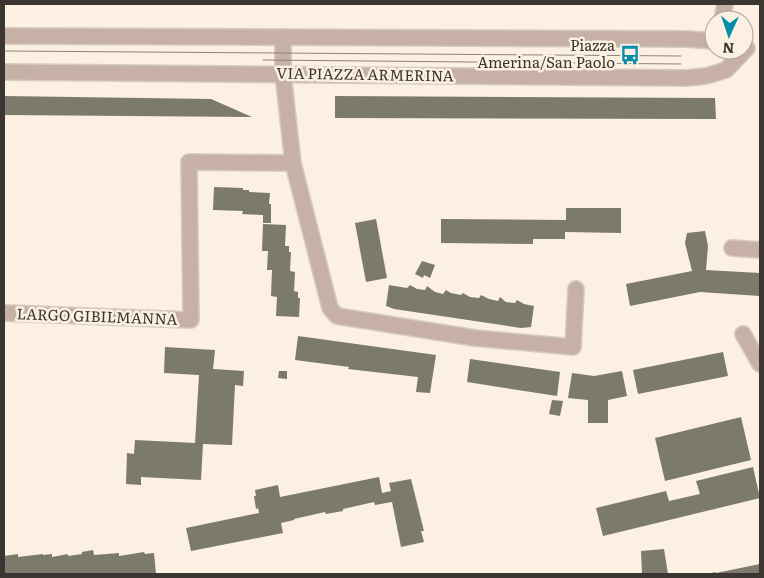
<svg xmlns="http://www.w3.org/2000/svg" width="764" height="578" viewBox="0 0 764 578" font-family="Literata,serif">
<rect width="100%" height="100%" fill="#fbf0e2"/>
<g fill="#7b7a6b">
<polygon points="4,96 211,99 252,117 4,115"/>
<polygon points="335,96 715,98 716,119 335,118"/>
<polygon points="214,187 243,188 243,190 249,190 249,192 270,193 269,204 271,204 271,223 263,223 263,215 242,214 243,211 213,210"/>
<polygon points="566,208 621,208 621,233 565,232 565,239 533,239 533,244 441,243 441,219 566,220"/>
<polygon points="376,219 387,278 366,282 355,223"/>
<polygon points="263,224 286,225 285,246 289,246 289,252 291,252 290,271 295,272 294,291 298,292 298,298 300,298 299,317 276,316 277,297 271,296 272,270 267,270 268,251 262,251"/>
<polygon points="705,231 708,246 706,270 760,273 760,296 700,292 630,306 626,284 692,271 685,243 687,233"/>
<polygon points="422,261 435,265 430,278 424,275 423,278 415,274"/>
<polygon points="389,285 407,288 410,285 417,289 425,290 427,286 435,292 443,294 446,290 451,293 461,295 463,293 470,297 479,298 481,295 489,299 498,301 500,297 506,302 515,303 517,300 524,304 534,306 531,327 521,328 394,309 386,306"/>
<polygon points="298,336 436,355 430,393 416,392 418,377 348,369 349,367 295,360"/>
<polygon points="165,347 215,350 213,369 244,371 243,386 235,385 232,445 203,444 201,480 141,477 141,485 126,484 127,453 134,454 135,440 195,443 199,375 164,373"/>
<polygon points="723,352 728,376 638,394 633,370"/>
<polygon points="470,359 560,372 557,396 467,382"/>
<polygon points="279,371 287,371 287,379 278,378"/>
<polygon points="622,371 627,396 608,400 608,423 588,423 588,400 568,398 572,373 594,376"/>
<polygon points="552,400 563,401 560,416 549,414"/>
<polygon points="741,417 751,460 665,481 655,438"/>
<polygon points="753,467 760,498 603,536 596,508 666,491 669,501 700,494 696,481"/>
<polygon points="379,477 382,493 391,491 389,483 411,479 424,531 421,531 424,542 401,547 392,502 375,505 374,502 343,509 343,511 326,514 325,512 294,519 294,520 281,523 283,533 191,551 186,528 259,513 258,508 256,509 254,496 256,496 255,490 278,485 280,497"/>
<polygon points="664,549 668,574 642,574 641,551"/>
<polygon points="93,550 94,555 119,553 119,556 144,552 145,554 154,553 156,574 4,574 4,556 18,554 18,557 43,554 43,555 52,554 52,557 68,554 68,556 82,554 82,552"/>
<polygon points="760,564 760,574 708,574 715,572 716,573"/>
</g>
<g fill="none" stroke-linecap="round" stroke-linejoin="round">
<defs>
<g id="minor">
<polyline points="722,20 725,4"/>
<polyline points="4,36 686,39 714,41"/>
<polyline points="283,37 283,74 293,163 330,308 337,316 475,338 573,347 576,289"/>
<polyline points="4,72 686,78 706,76 726,70 747,48"/>
<polyline points="732,248 760,250"/>
<polyline points="4,313 191,320 189,162 293,163"/>
<polyline points="743,334 760,364"/>
</g>
</defs>
<use href="#minor" stroke="#d5cbbf" stroke-width="18"/>
<use href="#minor" stroke="#c7b1a7" stroke-width="15"/>
<g stroke="#8d857c" stroke-width="1">
<polyline points="4,51 681,56"/>
<polyline points="263,60 681,64"/>
</g>
</g>
<defs>
<symbol id="bus-bare" viewBox="-9 -9 18 18"><path d="M-5-6H5V4H4V6H2V4H-2V6H-4V4H-5ZM-3.5-4V0h7V-4ZM-3.5 1.2v1.5H-2V1.2ZM2 1.2v1.5H3.5V1.2Z" fill="#058dac" stroke="#fbf0e2" stroke-width="2.5" paint-order="stroke"/></symbol>
</defs>
<g fill-rule="evenodd">
<use href="#bus-bare" x="616" y="41" width="28" height="28"/>
</g>
<g text-anchor="middle" stroke-width="5" stroke-linejoin="round" paint-order="stroke">
<g font-size="15" fill="#3b3631" stroke="#fbf0e2" text-anchor="end">
<text x="615" y="51">Piazza<tspan x="615" dy="17">Amerina/San Paolo</tspan></text>
</g>
<g font-size="15" fill="#3b3631" stroke="#fbf0e2">
<text transform="translate(365 75) rotate(1)" y="5">VIA PIAZZA ARMERINA</text>
<text transform="translate(97 317) rotate(2)" y="5">LARGO GIBILMANNA</text>
</g>
</g>
<rect width="764" height="578" fill="none" stroke="#3b3631" stroke-width="10"/>
<g transform="translate(729 35) rotate(183)"><circle r="24" fill="#fbf0e2" stroke="#aea69b"/>
<path d="M0-4L9 19L0 12L-9 19Z" fill="#058dac"/>
<text y="-8" font-size="14" font-weight="bold" text-anchor="middle" fill="#3b3631">N</text>
</g>
</svg>
